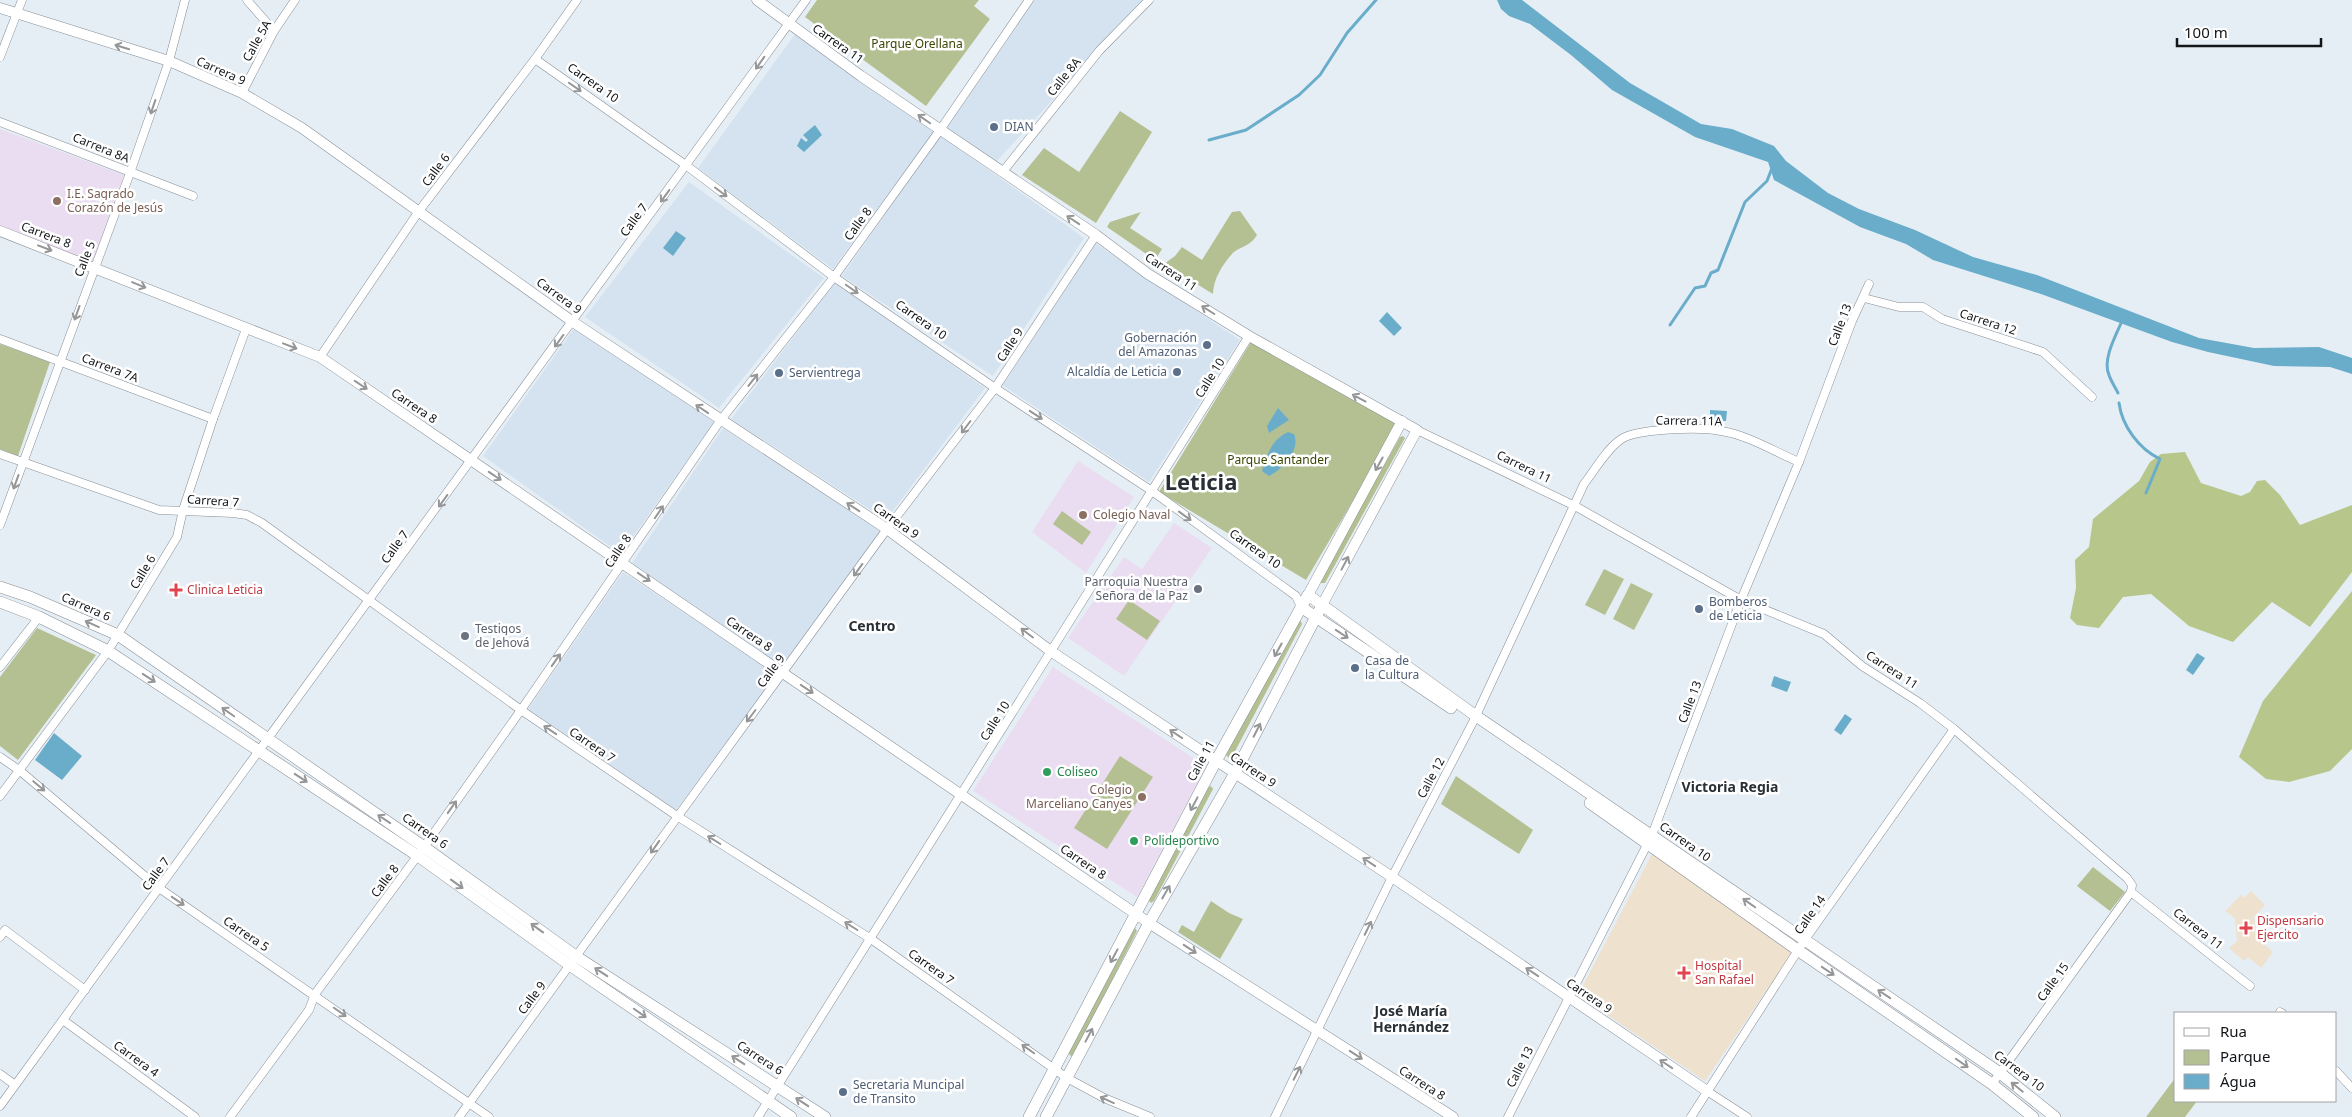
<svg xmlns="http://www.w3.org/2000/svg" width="2352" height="1117" viewBox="0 0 2352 1117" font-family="'Noto Sans',sans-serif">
<rect width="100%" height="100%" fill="#e6eef5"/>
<g fill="#d5e3f0">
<polygon points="1032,0 1144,0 996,162 945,128"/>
<polygon points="795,34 935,130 833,269 698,168"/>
<polygon points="940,135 1084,238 993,376 842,276"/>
<polygon points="689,182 824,278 719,408 585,317"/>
<polygon points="1095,243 1240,340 1149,482 1002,385"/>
<polygon points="835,282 985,388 886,520 731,419"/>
<polygon points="575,327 714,422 621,554 483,456"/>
<polygon points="723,428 881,531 782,666 630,566"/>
<polygon points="623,572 777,675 676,810 528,709"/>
</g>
<g fill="#eaddf1">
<polygon points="0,129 124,175 92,263 0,226"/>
<polygon points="1078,461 1134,497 1086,573 1032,532"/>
<polygon points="1174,523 1212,548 1124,676 1068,638 1124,557 1142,569"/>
<polygon points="1053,667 1206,766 1137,897 973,791"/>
</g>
<g fill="#eee1cd">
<polygon points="1653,852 1793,951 1705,1081 1578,995"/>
<polygon points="2251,891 2265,905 2254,917 2257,938 2273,952 2261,968 2248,957 2244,961 2229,948 2237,941 2235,918 2225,911 2241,895 2244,898"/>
</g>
<g fill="#b4c091">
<polygon points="817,0 979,0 974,6 990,19 926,106 805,17"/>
<polygon points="1120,111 1152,132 1096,223 1022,175 1044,148 1079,172"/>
<path d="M1240 211 1257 235C1249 248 1239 246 1232 254 1222 265 1213 280 1213 294L1164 264 1175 256 1182 247 1202 260 1232 212Z"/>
<polygon points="1141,212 1130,228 1162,249 1155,260 1107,227 1110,222"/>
<polygon points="1251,342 1399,423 1306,580 1159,492"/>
<polygon points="0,344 50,362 18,456 0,449"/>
<polygon points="1403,436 1405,438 1325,583 1321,583 1319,581 1400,437"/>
<polygon points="1062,511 1091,532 1082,545 1053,524"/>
<polygon points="1604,569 1624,579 1605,615 1585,605"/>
<polygon points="1631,583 1653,594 1634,630 1613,619"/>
<polygon points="1129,600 1160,621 1147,640 1116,619"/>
<polygon points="1300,620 1302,624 1232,757 1229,758 1226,755 1297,622"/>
<polygon points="37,628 96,655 18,760 0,746 0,677"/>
<polygon points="1120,756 1153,777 1107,849 1074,828"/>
<polygon points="1456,776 1533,830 1519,854 1441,804"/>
<polygon points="1211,786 1213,789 1154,901 1151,903 1148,899 1208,788"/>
<polygon points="2093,867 2125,892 2110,911 2077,886"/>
<polygon points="1211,901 1229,913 1243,919 1220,959 1178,932 1182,925 1194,932"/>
<polygon points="1135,928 1137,931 1074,1055 1071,1056 1068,1053"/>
<polygon points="2176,1077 2176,1101 2197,1101 2185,1117 2146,1117"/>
</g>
<g fill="#b7c68b">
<polygon points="2185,452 2201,483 2241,496 2250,492 2257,481 2265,480 2280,495 2300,525 2352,505 2352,572 2310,627 2272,602 2233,642 2189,626 2151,594 2123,597 2099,628 2077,625 2070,618 2076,588 2075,560 2089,547 2093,519 2139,481 2150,462 2161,454"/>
<polygon points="2352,591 2352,749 2330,771 2289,782 2266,779 2239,757 2263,701"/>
</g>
<g fill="#69adcb">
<polygon points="1497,0 1522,0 1630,83 1701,124 1732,129 1774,146 1786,161 1828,193 1859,209 1915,230 1973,257 2037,275 2199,338 2254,348 2319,347 2352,358 2352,374 2330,367 2274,366 2208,352 2172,342 2041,294 1933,260 1906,244 1860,227 1774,180 1768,162 1695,137 1612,90 1571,55 1530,24 1509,16 1501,9"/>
<polygon points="815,125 822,135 804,152 797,146 801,138 806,142 808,140 803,135"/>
<polygon points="676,231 686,238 673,256 663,248"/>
<polygon points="1387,312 1402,328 1394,336 1379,321"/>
<polygon points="1278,408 1289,420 1269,433 1267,426"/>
<polygon points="1710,410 1727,411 1726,421 1710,421"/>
<path d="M1288 432 1294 434C1301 450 1282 470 1269 476L1262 471C1267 455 1271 440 1288 432Z"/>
<polygon points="2197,653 2205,658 2193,675 2186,670"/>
<polygon points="1774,676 1791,682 1787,692 1771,686"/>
<polygon points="1845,714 1852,719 1841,735 1834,730"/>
<polygon points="54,733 82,756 62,780 35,760"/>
</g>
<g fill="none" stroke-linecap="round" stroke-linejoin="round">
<g stroke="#69adcb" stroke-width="3">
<polyline points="1209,140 1246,130 1299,95 1320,75 1347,33 1376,0"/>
<polyline points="1670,325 1695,288 1705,286 1711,273 1718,270 1745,202 1767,181 1772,168"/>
<path d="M2118 393C2115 387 2111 381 2109 375 2102 360 2116 335 2122 321"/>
<path d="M2119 403C2122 426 2139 449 2160 459L2146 493"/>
</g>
<defs>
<g id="minor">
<polyline points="247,0 274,31"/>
<polyline points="0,57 22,0"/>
<polyline points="535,59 687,166 834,277 995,388 1152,491 1296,596 1301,607"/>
<polyline points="242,93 274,31 295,0"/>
<polyline points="0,122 193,196"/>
<polyline points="1001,171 1005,169 1099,51 1149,0"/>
<polyline points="1864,298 1899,307 1923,307 1942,319 2043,352 2092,397"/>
<polyline points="0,339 213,419"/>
<polyline points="320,357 419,211 535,59 577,0"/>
<polyline points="1417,430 1575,506 1741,600 1824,634 1862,666 1920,703 1954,729 2127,878 2132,885 2131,892 2250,986"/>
<polyline points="0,454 159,510 233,513 247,515 262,523 521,710 677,816 871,939 1067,1078 1104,1098 1150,1117"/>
<polyline points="0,525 130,173 169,61 185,0"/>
<polyline points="0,667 39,617"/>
<polyline points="0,757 19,770 159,888 489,1117"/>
<polyline points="0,796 108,651 177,537 183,510 213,419 246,329"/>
<polyline points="0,937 5,930 85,990"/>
<polyline points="2280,1012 2282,1013"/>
<polyline points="63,1020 195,1117"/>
<polyline points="2336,1071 2352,1088"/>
<polyline points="0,1074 15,1085"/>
<polyline points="1992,1084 2131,892"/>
<polyline points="1707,1091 1747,1117"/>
<polyline points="0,1106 806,0"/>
<polyline points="230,1117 309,1010 315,994 424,847 521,710 720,421 834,277 940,130 1029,0"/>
<polyline points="459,1117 887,529 995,388 1096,235"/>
<polyline points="758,1117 1249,336"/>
<path d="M1275 1117 1392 877 1473 722 1584 484C1595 470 1605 451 1620 440 1635 428 1702 427 1721 431 1748 435 1775 452 1799 462"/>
<polyline points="1508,1117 1652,835 1741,600 1799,462 1852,321 1869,284"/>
<polyline points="1691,1117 1804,941 1954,729"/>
</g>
<g id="tertiary">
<polyline points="757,0 861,76 1096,235 1148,274 1249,336 1417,430 1322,605"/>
<polyline points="0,8 169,61 242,93 302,128 573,322 887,529 1052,652 1392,877 1707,1091"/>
<polyline points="0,231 320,357 1149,923 1453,1117"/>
<polyline points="1308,595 1402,421"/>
</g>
<g id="secondary">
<polyline points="0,587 30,597 118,635 424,847 577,957 825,1117"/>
<polyline points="0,602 39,617 108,651 418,856 571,966 791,1117"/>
<polyline points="1301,607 1451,708"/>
<polyline points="1590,803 1799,951 1992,1084 2033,1117"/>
<polyline points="1029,1117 1216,761 1308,595 1476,716 2000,1073 2055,1117"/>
<polyline points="1046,1117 1149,923 1235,773 1319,611"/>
</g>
</defs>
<use href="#minor" stroke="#878e95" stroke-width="9"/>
<use href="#tertiary" stroke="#878e95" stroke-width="11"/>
<use href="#secondary" stroke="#878e95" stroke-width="12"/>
<use href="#minor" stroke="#fff" stroke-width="8"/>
<use href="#tertiary" stroke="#fff" stroke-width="10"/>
<use href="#secondary" stroke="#fff" stroke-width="11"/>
</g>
<defs><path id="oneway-shaft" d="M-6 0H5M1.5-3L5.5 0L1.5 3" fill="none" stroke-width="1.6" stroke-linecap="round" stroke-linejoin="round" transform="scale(1.25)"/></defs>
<g stroke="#959698">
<use href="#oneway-shaft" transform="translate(122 47) rotate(-163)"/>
<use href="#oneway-shaft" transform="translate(760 63) rotate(125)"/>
<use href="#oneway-shaft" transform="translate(575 87) rotate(35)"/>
<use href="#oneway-shaft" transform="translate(153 107) rotate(109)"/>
<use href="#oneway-shaft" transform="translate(924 119) rotate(-145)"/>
<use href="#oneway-shaft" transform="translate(721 192) rotate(37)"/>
<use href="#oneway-shaft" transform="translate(665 196) rotate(126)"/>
<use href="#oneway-shaft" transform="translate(1073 220) rotate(-146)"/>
<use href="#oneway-shaft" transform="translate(45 248) rotate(21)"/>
<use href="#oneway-shaft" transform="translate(139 285) rotate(22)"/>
<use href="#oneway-shaft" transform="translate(852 289) rotate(35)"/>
<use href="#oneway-shaft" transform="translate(1208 310) rotate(-148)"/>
<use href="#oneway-shaft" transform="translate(77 313) rotate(110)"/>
<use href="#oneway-shaft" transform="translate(559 341) rotate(126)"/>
<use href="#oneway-shaft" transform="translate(290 346) rotate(21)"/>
<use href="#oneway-shaft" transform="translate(753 380) rotate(-52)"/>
<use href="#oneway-shaft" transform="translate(361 385) rotate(34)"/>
<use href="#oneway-shaft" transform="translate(1359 398) rotate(-152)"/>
<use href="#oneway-shaft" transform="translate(702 409) rotate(-146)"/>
<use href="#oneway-shaft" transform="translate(1036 415) rotate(33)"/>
<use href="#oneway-shaft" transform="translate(966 427) rotate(127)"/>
<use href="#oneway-shaft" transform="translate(1379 464) rotate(119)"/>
<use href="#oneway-shaft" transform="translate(495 476) rotate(34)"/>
<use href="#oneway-shaft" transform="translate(16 482) rotate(110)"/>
<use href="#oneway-shaft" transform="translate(443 501) rotate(126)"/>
<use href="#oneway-shaft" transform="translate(853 507) rotate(-147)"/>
<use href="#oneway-shaft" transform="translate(659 512) rotate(-56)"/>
<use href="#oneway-shaft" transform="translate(1185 516) rotate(36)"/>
<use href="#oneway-shaft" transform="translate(1345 563) rotate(-62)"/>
<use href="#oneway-shaft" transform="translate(858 570) rotate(126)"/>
<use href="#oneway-shaft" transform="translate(644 577) rotate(34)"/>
<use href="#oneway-shaft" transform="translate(92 624) rotate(-156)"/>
<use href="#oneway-shaft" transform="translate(1027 633) rotate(-143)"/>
<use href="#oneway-shaft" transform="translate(1342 634) rotate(34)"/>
<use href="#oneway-shaft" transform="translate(1278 650) rotate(119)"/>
<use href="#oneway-shaft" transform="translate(556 660) rotate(-55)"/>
<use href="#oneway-shaft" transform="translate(149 678) rotate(33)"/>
<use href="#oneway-shaft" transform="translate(807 689) rotate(34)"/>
<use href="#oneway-shaft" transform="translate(228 712) rotate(-145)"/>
<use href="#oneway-shaft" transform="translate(751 716) rotate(127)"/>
<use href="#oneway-shaft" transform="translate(550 730) rotate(-146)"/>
<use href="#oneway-shaft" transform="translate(1257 730) rotate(-63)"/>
<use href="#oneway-shaft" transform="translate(1176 734) rotate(-146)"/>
<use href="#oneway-shaft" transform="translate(301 778) rotate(33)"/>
<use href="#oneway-shaft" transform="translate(39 786) rotate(40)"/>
<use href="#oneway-shaft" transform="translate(1194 804) rotate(118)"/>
<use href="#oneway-shaft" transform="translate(452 807) rotate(-55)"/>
<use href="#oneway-shaft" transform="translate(384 819) rotate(-146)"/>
<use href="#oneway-shaft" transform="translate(714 840) rotate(-148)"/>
<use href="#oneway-shaft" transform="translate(655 847) rotate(125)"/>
<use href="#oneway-shaft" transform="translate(1369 862) rotate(-146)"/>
<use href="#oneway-shaft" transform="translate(457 884) rotate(36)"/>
<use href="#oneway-shaft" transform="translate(1166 892) rotate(-60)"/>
<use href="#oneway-shaft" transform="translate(178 901) rotate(34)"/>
<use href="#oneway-shaft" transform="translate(1749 903) rotate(-145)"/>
<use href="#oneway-shaft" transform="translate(851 926) rotate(-148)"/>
<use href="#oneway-shaft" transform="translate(537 928) rotate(-144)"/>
<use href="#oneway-shaft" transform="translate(1368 928) rotate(-64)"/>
<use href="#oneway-shaft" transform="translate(1190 949) rotate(33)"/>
<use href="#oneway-shaft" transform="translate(1114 956) rotate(118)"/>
<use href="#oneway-shaft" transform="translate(1828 971) rotate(34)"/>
<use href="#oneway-shaft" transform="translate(601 972) rotate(-147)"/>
<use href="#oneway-shaft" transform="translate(1532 972) rotate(-146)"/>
<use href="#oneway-shaft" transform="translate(1884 994) rotate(-146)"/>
<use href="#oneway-shaft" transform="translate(340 1012) rotate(35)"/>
<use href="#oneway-shaft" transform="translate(640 1013) rotate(35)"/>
<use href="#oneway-shaft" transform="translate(1089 1035) rotate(-62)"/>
<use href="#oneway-shaft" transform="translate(1028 1049) rotate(-145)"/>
<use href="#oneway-shaft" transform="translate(1356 1055) rotate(33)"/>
<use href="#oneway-shaft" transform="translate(738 1060) rotate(-147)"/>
<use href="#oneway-shaft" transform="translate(1962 1063) rotate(35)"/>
<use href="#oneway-shaft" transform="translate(1666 1064) rotate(-146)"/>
<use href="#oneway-shaft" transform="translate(1297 1073) rotate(-63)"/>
<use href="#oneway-shaft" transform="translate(2017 1087) rotate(-141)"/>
<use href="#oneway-shaft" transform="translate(1107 1100) rotate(-156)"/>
<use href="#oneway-shaft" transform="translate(802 1102) rotate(-147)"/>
</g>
<g fill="#5c6f8a" stroke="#fff" stroke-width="2">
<circle cx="994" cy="127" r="5"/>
<circle cx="1207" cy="345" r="5"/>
<circle cx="1177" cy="372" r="5"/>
<circle cx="779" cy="373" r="5"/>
<circle cx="1699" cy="609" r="5"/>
<circle cx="1355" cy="668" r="5"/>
<circle cx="843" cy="1092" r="5"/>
</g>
<g fill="#8d6e63" stroke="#fff" stroke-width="2">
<circle cx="57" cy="201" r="5"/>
<circle cx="1083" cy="515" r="5"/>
<circle cx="1142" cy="797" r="5"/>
</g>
<g fill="#6b7280" stroke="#fff" stroke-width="2">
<circle cx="1198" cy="589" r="5"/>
<circle cx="465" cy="636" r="5"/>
</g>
<g fill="#e0444e" stroke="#fff" stroke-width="2">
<path d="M173.5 582.5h5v5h5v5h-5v5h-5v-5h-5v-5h5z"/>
<path d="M2243.5 920.5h5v5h5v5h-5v5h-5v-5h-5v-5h5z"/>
<path d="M1681.5 965.5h5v5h5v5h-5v5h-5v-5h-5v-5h5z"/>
</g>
<g fill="#2e9e5b" stroke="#fff" stroke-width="2">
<circle cx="1047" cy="772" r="5"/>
<circle cx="1134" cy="841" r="5"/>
</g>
<g text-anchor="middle" stroke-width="5" stroke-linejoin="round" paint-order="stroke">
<g font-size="12" fill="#131619" stroke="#fff">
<text transform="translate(257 41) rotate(-61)" y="4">Calle 5A</text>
<text transform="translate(838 44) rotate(35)" y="4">Carrera 11</text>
<text transform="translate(221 71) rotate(24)" y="4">Carrera 9</text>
<text transform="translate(1064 77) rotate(-51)" y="4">Calle 8A</text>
<text transform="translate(593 83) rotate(35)" y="4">Carrera 10</text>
<text transform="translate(101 148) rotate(22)" y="4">Carrera 8A</text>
<text transform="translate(436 170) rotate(-53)" y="4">Calle 6</text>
<text transform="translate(634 220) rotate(-54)" y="4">Calle 7</text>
<text transform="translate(858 224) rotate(-54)" y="4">Calle 8</text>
<text transform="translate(46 235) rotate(21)" y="4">Carrera 8</text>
<text transform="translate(85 259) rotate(-69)" y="4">Calle 5</text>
<text transform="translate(1171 272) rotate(33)" y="4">Carrera 11</text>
<text transform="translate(559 296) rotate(36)" y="4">Carrera 9</text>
<text transform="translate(921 320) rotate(35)" y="4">Carrera 10</text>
<text transform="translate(1988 322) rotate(18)" y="4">Carrera 12</text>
<text transform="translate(1840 325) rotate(-69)" y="4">Calle 13</text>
<text transform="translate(1010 345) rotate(-57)" y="4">Calle 9</text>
<text transform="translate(110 368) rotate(21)" y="4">Carrera 7A</text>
<text transform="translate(1210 378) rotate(-58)" y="4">Calle 10</text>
<text transform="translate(414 406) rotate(34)" y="4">Carrera 8</text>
<text transform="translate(1689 421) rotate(1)" y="4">Carrera 11A</text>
<text transform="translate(1524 467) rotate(26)" y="4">Carrera 11</text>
<text transform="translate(213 501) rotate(4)" y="4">Carrera 7</text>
<text transform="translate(896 521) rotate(35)" y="4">Carrera 9</text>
<text transform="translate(395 547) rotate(-54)" y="4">Calle 7</text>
<text transform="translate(1255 549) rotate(35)" y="4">Carrera 10</text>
<text transform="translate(618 551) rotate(-56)" y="4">Calle 8</text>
<text transform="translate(143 572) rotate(-59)" y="4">Calle 6</text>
<text transform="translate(86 607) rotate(24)" y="4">Carrera 6</text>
<text transform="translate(749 634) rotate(34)" y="4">Carrera 8</text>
<text transform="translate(1892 670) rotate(33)" y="4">Carrera 11</text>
<text transform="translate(771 671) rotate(-54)" y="4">Calle 9</text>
<text transform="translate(1690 702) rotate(-69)" y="4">Calle 13</text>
<text transform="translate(995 721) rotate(-58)" y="4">Calle 10</text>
<text transform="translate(592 745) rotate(34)" y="4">Carrera 7</text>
<text transform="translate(1201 761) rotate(-62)" y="4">Calle 11</text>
<text transform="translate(1253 770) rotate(34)" y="4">Carrera 9</text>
<text transform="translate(1431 778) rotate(-62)" y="4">Calle 12</text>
<text transform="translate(425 831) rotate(35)" y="4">Carrera 6</text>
<text transform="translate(1685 842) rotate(35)" y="4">Carrera 10</text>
<text transform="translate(1083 862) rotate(34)" y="4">Carrera 8</text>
<text transform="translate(156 874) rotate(-54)" y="4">Calle 7</text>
<text transform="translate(385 881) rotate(-53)" y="4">Calle 8</text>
<text transform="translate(1810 915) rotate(-55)" y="4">Calle 14</text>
<text transform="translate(2198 929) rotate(38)" y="4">Carrera 11</text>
<text transform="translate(246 934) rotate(34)" y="4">Carrera 5</text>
<text transform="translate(931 967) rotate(35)" y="4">Carrera 7</text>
<text transform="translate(2053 982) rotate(-54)" y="4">Calle 15</text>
<text transform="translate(1589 996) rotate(34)" y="4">Carrera 9</text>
<text transform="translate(532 998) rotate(-53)" y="4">Calle 9</text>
<text transform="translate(760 1058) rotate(33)" y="4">Carrera 6</text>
<text transform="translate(136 1059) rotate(36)" y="4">Carrera 4</text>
<text transform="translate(1520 1067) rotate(-63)" y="4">Calle 13</text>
<text transform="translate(2019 1071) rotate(37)" y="4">Carrera 10</text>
<text transform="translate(1422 1083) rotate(33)" y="4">Carrera 8</text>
</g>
<g font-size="12" fill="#394500" stroke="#fff">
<text x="917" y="48">Parque Orellana</text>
<text x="1278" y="464">Parque Santander</text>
</g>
<g font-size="12" fill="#4e5e75" stroke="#fff" text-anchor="start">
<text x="1004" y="131">DIAN</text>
<text x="1197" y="342" text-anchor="end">Gobernación<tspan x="1197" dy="14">del Amazonas</tspan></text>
<text x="1167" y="376" text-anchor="end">Alcaldía de Leticia</text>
<text x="789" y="377">Servientrega</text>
<text x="1709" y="606">Bomberos<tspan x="1709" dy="14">de Leticia</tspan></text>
<text x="1365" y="665">Casa de<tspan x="1365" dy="14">la Cultura</tspan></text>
<text x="853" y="1089">Secretaria Muncipal<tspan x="853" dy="14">de Transito</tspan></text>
</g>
<g font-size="12" fill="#785e54" stroke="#fff" text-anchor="start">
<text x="67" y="198">I.E. Sagrado<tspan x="67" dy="14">Corazón de Jesús</tspan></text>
<text x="1093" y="519">Colegio Naval</text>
<text x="1132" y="794" text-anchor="end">Colegio<tspan x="1132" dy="14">Marceliano Canyes</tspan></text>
</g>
<g font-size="12" fill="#5b616d" stroke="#fff" text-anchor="end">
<text x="1188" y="586">Parroquia Nuestra<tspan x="1188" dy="14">Señora de la Paz</tspan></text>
<text x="475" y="633" text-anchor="start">Testigos<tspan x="475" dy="14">de Jehová</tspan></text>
</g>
<g font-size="12" fill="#be3a42" stroke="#fff" text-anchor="start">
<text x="187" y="594">Clinica Leticia</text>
<text x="2257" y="925">Dispensario<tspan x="2257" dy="14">Ejercito</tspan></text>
<text x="1695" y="970">Hospital<tspan x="1695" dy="14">San Rafael</tspan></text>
</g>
<g font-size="12" fill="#27864d" stroke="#fff" text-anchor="start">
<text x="1057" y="776">Coliseo</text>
<text x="1144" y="845">Polideportivo</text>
</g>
<g font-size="14" font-weight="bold" fill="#292f34" stroke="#fff">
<text x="872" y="631">Centro</text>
<text x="1730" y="792">Victoria Regia</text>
<text x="1411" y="1016">José María<tspan x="1411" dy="16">Hernández</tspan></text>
</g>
<g font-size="22" font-weight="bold" fill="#292f34" stroke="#fff">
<text x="1201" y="490">Leticia</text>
</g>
</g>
<rect x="2174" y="1012" width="162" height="90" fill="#ffffff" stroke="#a1a2a3"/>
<rect x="2184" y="1028" width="25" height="8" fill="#ffffff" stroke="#a1a2a3"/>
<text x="2220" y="1037" font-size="15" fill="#131619">Rua</text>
<rect x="2184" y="1050" width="25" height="15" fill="#b4c091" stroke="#a1a2a3"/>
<text x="2220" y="1062" font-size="15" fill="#131619">Parque</text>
<rect x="2184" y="1074" width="25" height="15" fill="#69adcb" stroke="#a1a2a3"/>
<text x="2220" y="1087" font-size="15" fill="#131619">Água</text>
<path d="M2177 38v8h144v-8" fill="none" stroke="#131619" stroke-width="2.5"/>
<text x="2184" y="38" font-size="15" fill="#131619" stroke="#ffffff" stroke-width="4" paint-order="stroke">100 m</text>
</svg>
